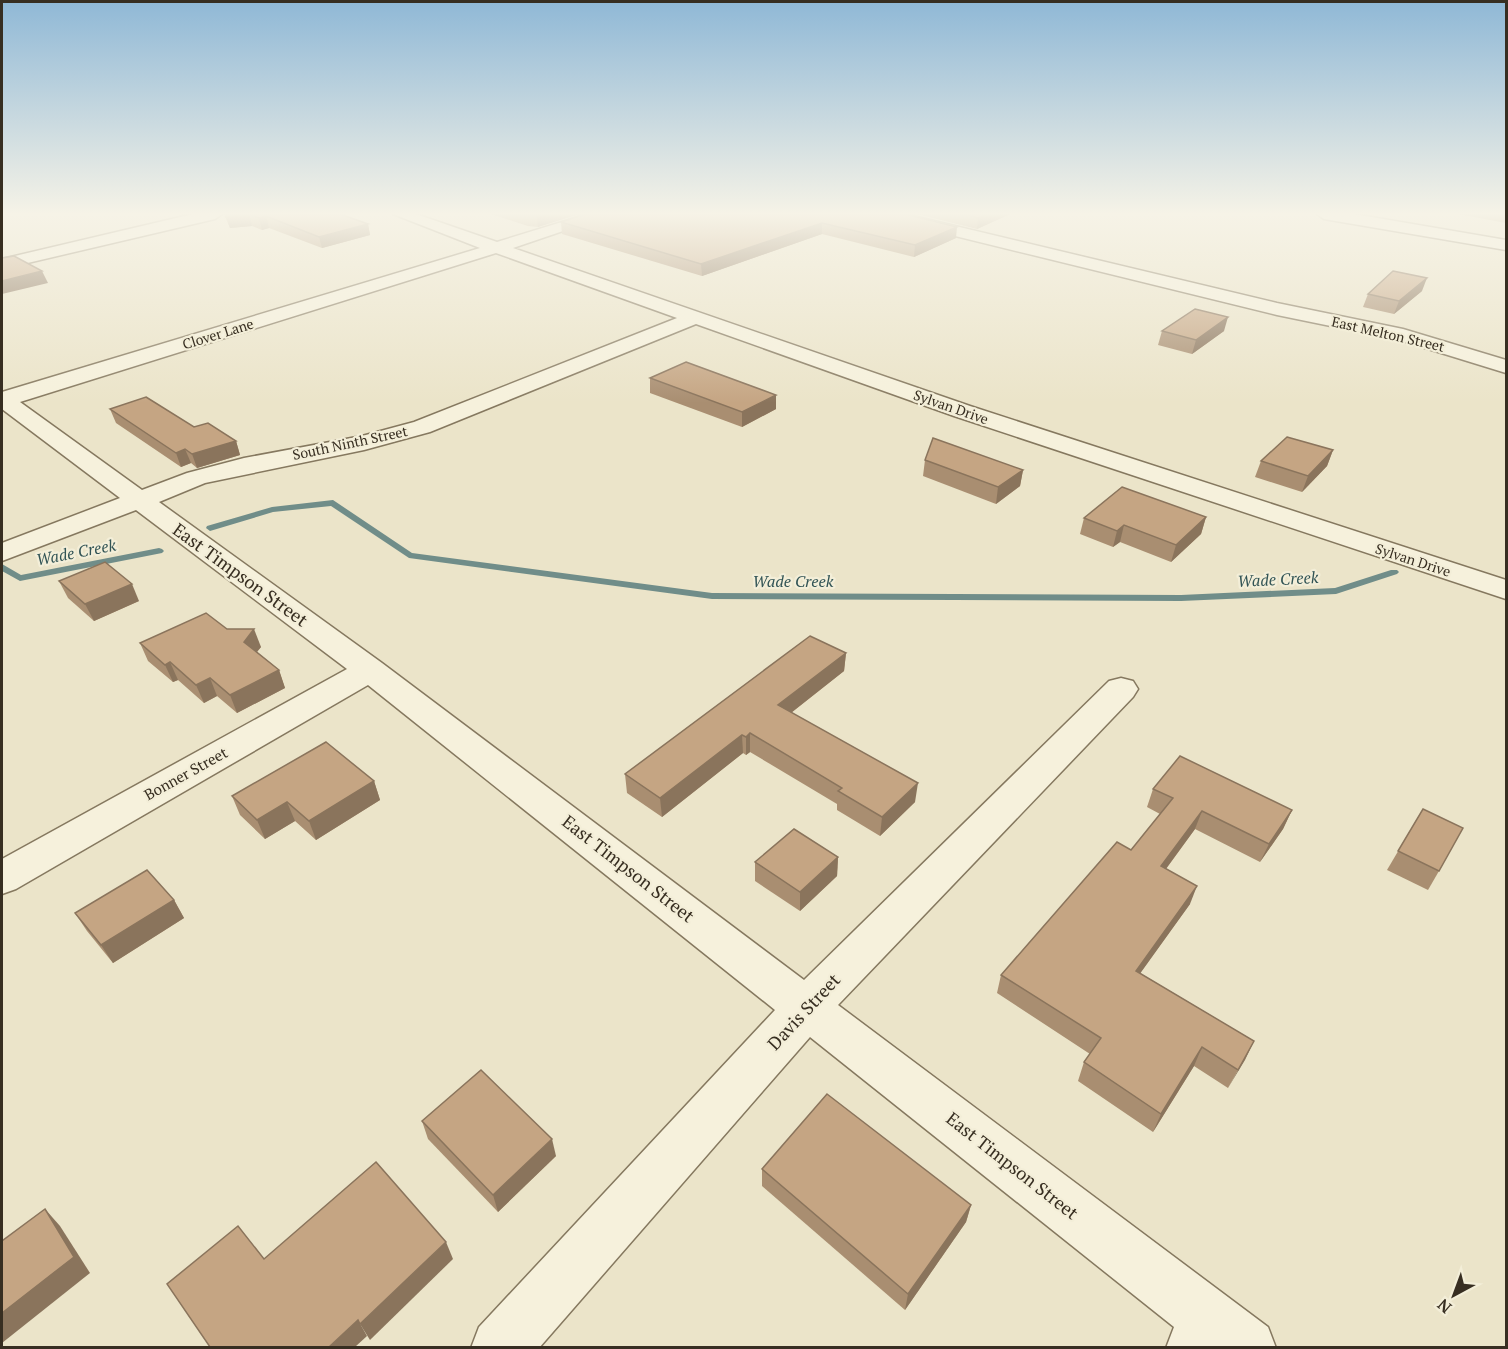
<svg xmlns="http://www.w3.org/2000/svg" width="1508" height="1349" viewBox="0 0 1508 1349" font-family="'PT Serif',serif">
<rect width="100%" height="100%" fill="#ebe4c9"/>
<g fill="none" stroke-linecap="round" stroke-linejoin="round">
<g fill="#708d89" fill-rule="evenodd">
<polygon points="333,500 412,553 712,593 1181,595 1335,588 1391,570 1397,570 1399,572 1397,574 1336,594 1181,601 712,599 409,558 331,506 273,512 210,531 206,528 207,526 272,507"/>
<polygon points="159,548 162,549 164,551 162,553 20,581 2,571 2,564 21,575"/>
</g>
<defs>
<g id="minor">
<polygon points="193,214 222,214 215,219 2,269 2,259"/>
<path d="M393 214H416L497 242 588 214H613L513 248 970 406 1506 580V599L954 416 696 324 430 432 364 450 205 483 159 502 382 663 804 980 1109 681 1121 678 1133 681 1138 689 1133 697 838 1005 1268 1327 1276 1348H1166L1174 1327 810 1037 539 1348H471L479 1327 775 1010 368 685 16 889 2 894V859L347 669 136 510 2 561V543L120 498 2 409V392L480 248ZM496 253 677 318 414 422 362 436 244 458 187 473 142 490 20 402Z"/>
<polygon points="876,214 905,214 1277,303 1403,329 1506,360 1506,373 1399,340 1277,315 878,217"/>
<polygon points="1317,214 1354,214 1506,240 1506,250 1324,219"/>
</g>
</defs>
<use href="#minor" stroke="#85785f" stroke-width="3"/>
<use href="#minor" fill="#f6f1dc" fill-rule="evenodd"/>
</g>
<g fill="#a98e71">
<polygon points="224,214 340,214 368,224 370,235 322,248 269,228 262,230 252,226 230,228"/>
<polygon points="491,214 579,214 538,227 528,226"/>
<polygon points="905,214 956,238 914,257 822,234 702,276 562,234 561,222"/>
<polygon points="917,214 1010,214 977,229"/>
<polygon points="1458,214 1506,214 1506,223"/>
<polygon points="1422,291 1394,314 1363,307 1368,294"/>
<polygon points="1162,331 1224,331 1192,354 1158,345"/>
<polygon points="650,378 776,409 742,427 650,393"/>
<polygon points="110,409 194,427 236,441 240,455 197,468 191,463 181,467 116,423"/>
<polygon points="1333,450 1327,466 1302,492 1255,477 1261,461"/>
<polygon points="925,460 1023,470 1020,486 996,504 923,476"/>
<polygon points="1206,517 1201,534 1171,562 1120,542 1113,547 1080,534 1084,518"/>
<polygon points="59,581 139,601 94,621 68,598"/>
<polygon points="227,629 261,647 257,652 279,670 285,688 237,713 217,696 204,703 178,680 173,682 148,661 140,643"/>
<polygon points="846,653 844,671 791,713 915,802 880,836 837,810 837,804 750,752 746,755 743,753 662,817 627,793 625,774"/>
<polygon points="374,781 380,800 316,840 295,821 265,839 240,815 232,796"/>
<polygon points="1153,789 1292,810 1283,829 1260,862 1195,829 1166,869 1190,904 1140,973 1254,1041 1228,1088 1194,1066 1153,1132 1078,1081 1084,1062 1090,1054 997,993 1001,975 1131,850 1160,814 1147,807"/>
<polygon points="1423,809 1439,871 1428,890 1387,870"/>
<polygon points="838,857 837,876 800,911 755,881 755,862"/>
<polygon points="174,900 184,918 113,963 87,931 75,913"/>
<polygon points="422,1121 556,1156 498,1212 428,1139"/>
<polygon points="762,1169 971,1205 966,1222 905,1310 762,1186"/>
</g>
<g fill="#8a745c">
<polygon points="249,214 252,226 230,228 226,217"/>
<polygon points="541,214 579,214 538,227 537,216"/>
<polygon points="986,214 1010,214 977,229 978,218"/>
<polygon points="266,216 269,228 262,230 259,218"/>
<polygon points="822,223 822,234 702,276 701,264"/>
<polygon points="368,224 370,235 322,248 319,237"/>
<polygon points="957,227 956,238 914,257 915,245"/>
<polygon points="42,271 48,283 2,294 2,281"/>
<polygon points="1427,278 1422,291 1394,314 1399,301"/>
<polygon points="1228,317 1224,331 1192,354 1196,340"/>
<polygon points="776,395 776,409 742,427 742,412"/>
<polygon points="236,441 240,455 197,468 192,454"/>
<polygon points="185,449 191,463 181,467 176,453"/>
<polygon points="1333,450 1327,466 1302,492 1308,476"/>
<polygon points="1023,470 1020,486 996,504 998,487"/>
<polygon points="1206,517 1201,534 1171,562 1176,545"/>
<polygon points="1124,525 1120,542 1113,547 1117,531"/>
<polygon points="132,584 139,601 94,621 85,604"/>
<polygon points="254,629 261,647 250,660 244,642"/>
<polygon points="846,653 844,671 778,723 778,705"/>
<polygon points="170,662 178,680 173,682 165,665"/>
<polygon points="279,670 285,688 237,713 230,695"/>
<polygon points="210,678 217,696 204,703 196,685"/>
<polygon points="750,733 750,752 746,755 746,737"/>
<polygon points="742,735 743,753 662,817 660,798"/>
<polygon points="374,781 380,800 316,840 309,821"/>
<polygon points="918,783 915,802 880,836 882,817"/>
<polygon points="287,802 295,821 265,839 257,820"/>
<polygon points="1292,810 1283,829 1260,862 1269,844"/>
<polygon points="1202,811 1195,829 1154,885 1161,866"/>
<polygon points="838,857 837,876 800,911 800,892"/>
<polygon points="1197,886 1190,904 1129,989 1136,971"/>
<polygon points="174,900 184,918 113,963 101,945"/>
<polygon points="1254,1041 1245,1060 1228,1088 1238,1070"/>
<polygon points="1202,1047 1194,1066 1153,1132 1161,1114"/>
<polygon points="552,1139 556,1156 498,1212 493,1195"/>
<polygon points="971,1205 966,1222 905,1310 908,1294"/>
<polygon points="45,1209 60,1226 90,1273 2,1343 2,1313"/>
<polygon points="446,1242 453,1259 370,1340 360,1324"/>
<polygon points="358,1320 367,1336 355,1347 329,1347"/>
</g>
<g fill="#c5a583" stroke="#8a745c" stroke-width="1.5">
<polygon points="226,214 247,214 226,217"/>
<polygon points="249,214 340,214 368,224 319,237 266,216 259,218"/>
<polygon points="585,214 905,214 957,227 915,245 822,223 701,264 561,222"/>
<polygon points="965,214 986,214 978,218"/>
<polygon points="14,256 42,271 2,281 2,258"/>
<polygon points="1393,271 1427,278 1399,301 1368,294"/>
<polygon points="1195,309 1228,317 1196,340 1162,331"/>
<polygon points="686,362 776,395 742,412 650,378"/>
<polygon points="146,397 194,427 208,423 236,441 192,454 185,449 176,453 110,409"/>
<polygon points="1287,437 1333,450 1308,476 1261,461"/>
<polygon points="933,438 1023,470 998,487 925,460"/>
<polygon points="1122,487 1206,517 1176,545 1124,525 1117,531 1084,518"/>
<polygon points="105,562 132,584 85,604 59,581"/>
<polygon points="206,613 227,629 254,629 244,642 279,670 230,695 210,678 196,685 170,662 165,665 140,643"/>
<polygon points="810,636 846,653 778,705 918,783 882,817 838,791 842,788 750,733 746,737 742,735 660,798 625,774"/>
<polygon points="326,742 374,781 309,821 287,802 257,820 232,796"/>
<polygon points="1180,756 1292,810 1269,844 1202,811 1161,866 1197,886 1136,971 1254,1041 1238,1070 1202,1047 1161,1114 1084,1062 1101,1038 1001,975 1117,842 1131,850 1173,798 1153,789"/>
<polygon points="1423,809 1463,828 1439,871 1398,851"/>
<polygon points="794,829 838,857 800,892 755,862"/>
<polygon points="147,870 174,900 101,945 75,913"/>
<polygon points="481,1070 552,1139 493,1195 422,1121"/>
<polygon points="827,1094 971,1205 908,1294 762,1169"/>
<polygon points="376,1162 446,1242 360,1324 358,1320 329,1347 210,1347 167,1284 238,1226 264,1259"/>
<polygon points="45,1209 74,1257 2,1313 2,1241"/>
</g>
<linearGradient id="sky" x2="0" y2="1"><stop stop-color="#8fb8d6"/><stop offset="0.53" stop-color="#f6f3e7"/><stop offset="1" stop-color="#f6f3e7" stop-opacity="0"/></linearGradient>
<rect width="1508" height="403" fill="url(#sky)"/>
<g text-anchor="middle" stroke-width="4.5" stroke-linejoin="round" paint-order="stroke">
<g font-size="14" fill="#372e21" stroke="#f3eed8">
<text transform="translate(218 334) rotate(-17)" y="5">Clover Lane</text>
<text transform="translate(1388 334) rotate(13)" y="5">East Melton Street</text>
<text transform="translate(951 407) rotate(19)" y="5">Sylvan Drive</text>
<text transform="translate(350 443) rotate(-12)" y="5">South Ninth Street</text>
<text transform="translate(1413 560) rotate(18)" y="5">Sylvan Drive</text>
</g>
<g font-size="15" fill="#372e21" stroke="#f3eed8">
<text transform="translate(186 774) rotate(-29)" y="5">Bonner Street</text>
</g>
<g font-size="16" font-style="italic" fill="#325455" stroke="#f3eed8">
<text transform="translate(76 552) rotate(-11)" y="6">Wade Creek</text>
<text transform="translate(1278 579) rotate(-3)" y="6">Wade Creek</text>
<text x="793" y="587">Wade Creek</text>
</g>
<g font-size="18" fill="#372e21" stroke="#f3eed8">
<text transform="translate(240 575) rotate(36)" y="6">East Timpson Street</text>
<text transform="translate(628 869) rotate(38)" y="6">East Timpson Street</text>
<text transform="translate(804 1012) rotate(-47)" y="6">Davis Street</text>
<text transform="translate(1012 1166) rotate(38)" y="6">East Timpson Street</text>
</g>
</g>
<rect width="1508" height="1349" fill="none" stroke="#372e21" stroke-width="6"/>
<g transform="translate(1454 1295) rotate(221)" stroke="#f3eed8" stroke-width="4.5" paint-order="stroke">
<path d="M0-4.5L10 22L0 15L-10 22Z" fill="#372e21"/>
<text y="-9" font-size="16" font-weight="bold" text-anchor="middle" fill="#372e21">N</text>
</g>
</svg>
